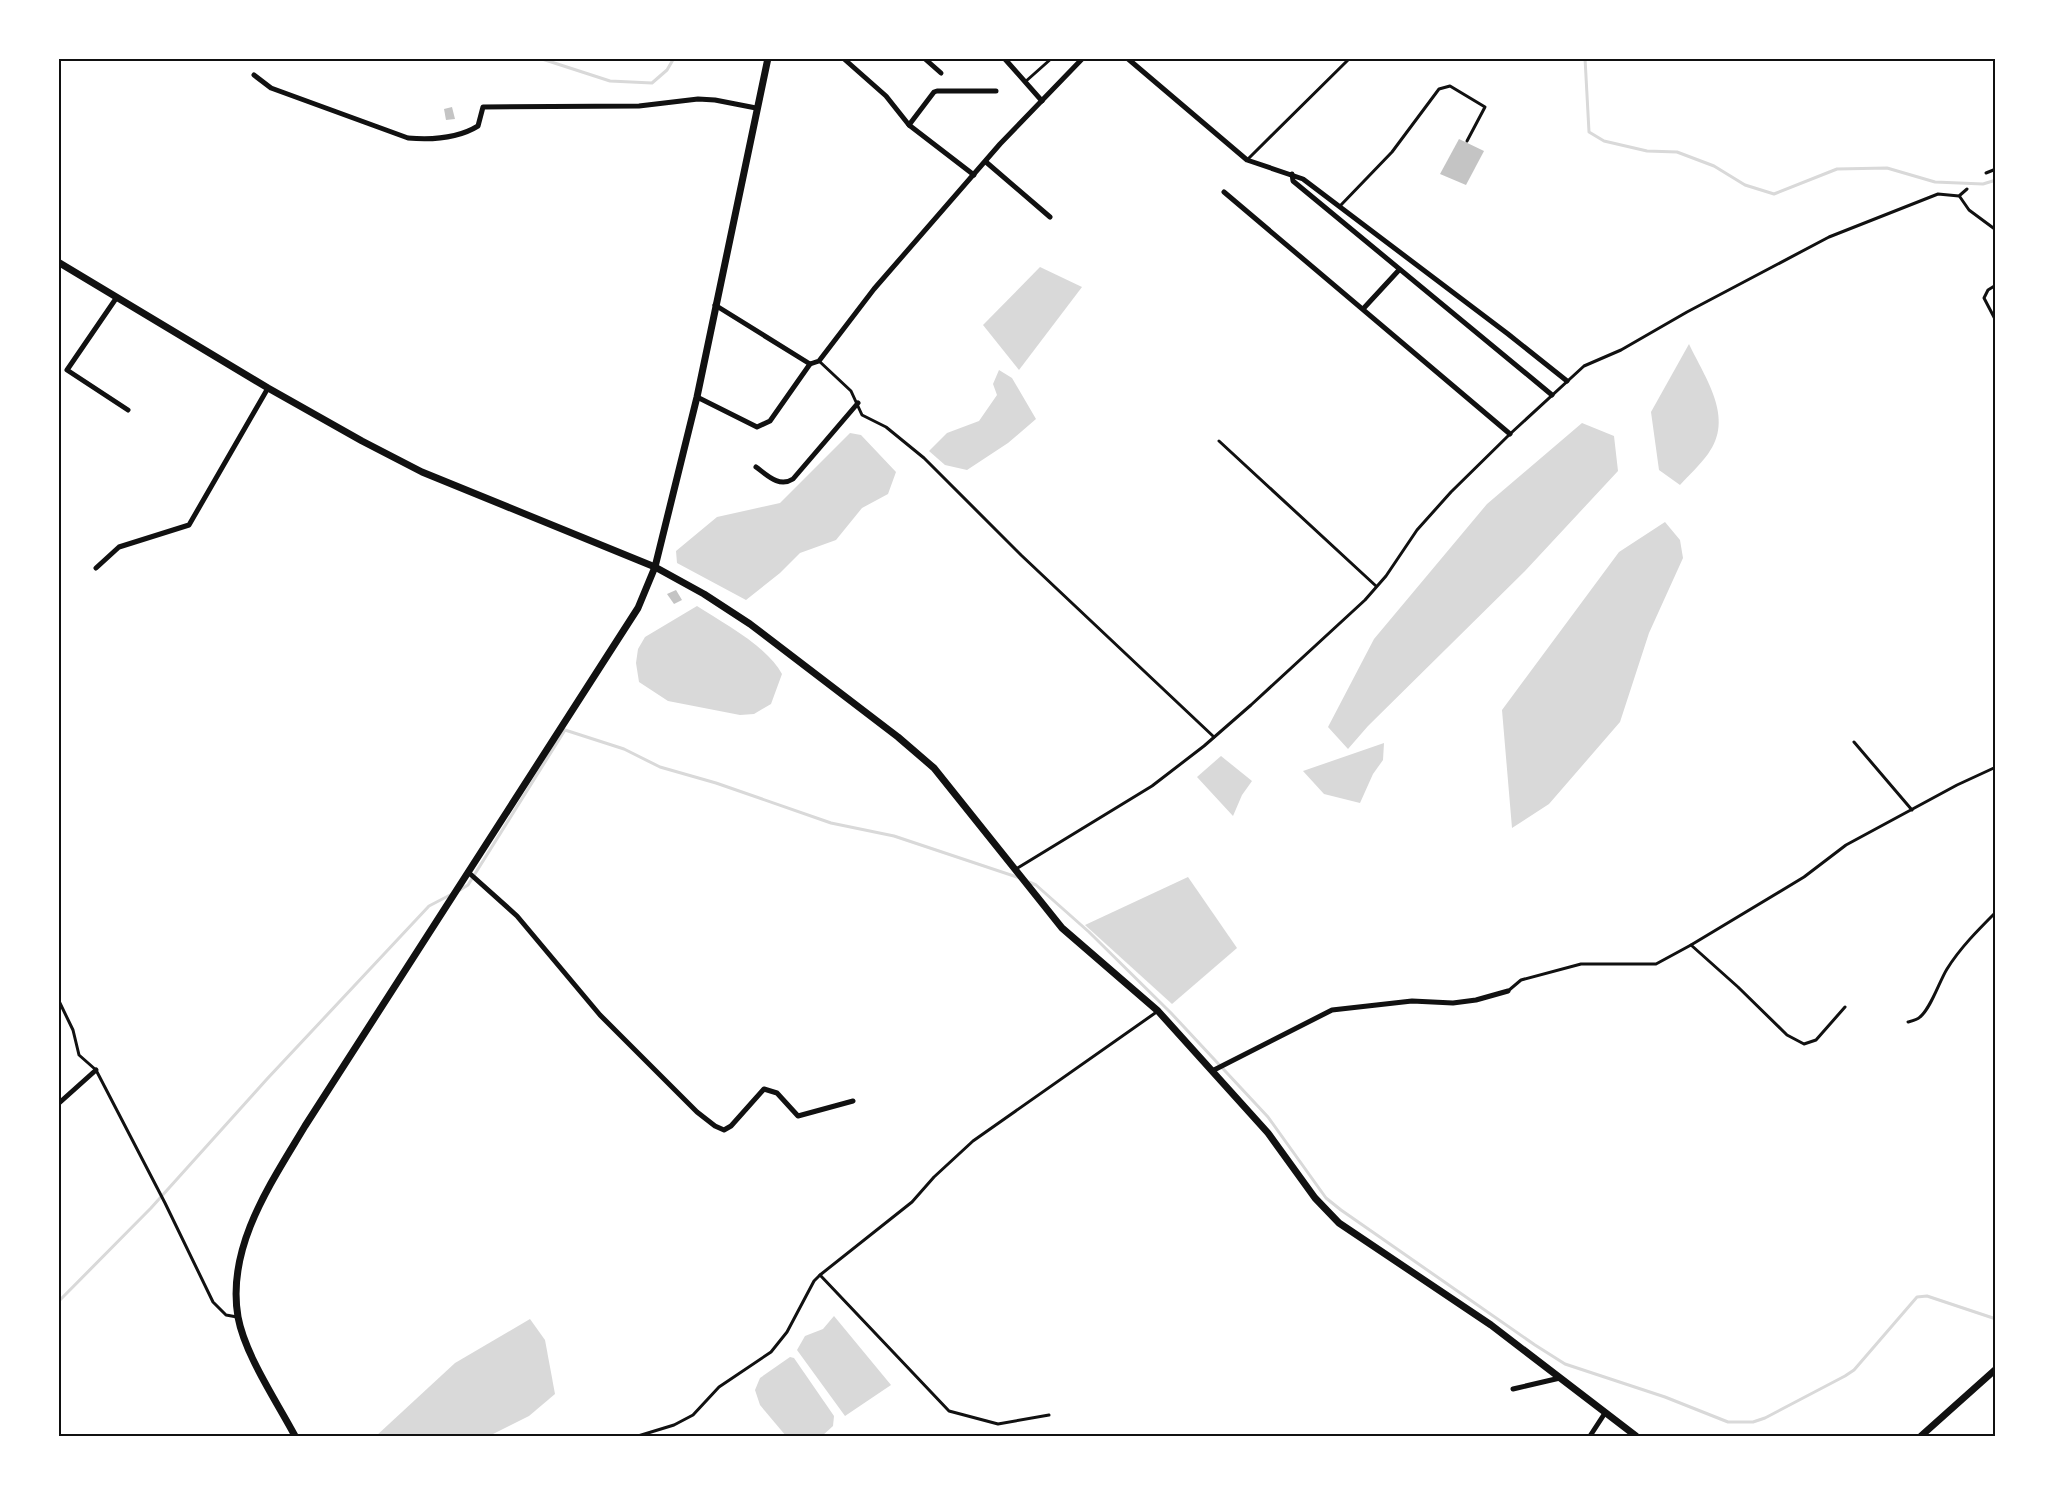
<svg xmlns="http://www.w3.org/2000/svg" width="2054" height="1495" viewBox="0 0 2054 1495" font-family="'Asap Condensed',sans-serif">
<rect width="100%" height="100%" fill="#fff"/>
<g fill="#d9d9d9">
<polygon points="1040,267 1082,287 1019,370 983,325"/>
<path d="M1689 344C1705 378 1735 418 1708 454 1700 465 1689 475 1680 485L1659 470 1651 412Z"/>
<polygon points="999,370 1012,378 1036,419 1008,443 967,470 945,465 929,451 947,433 979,421 997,395 993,384"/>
<polygon points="1582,423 1614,436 1618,471 1525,571 1368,726 1348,749 1328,727 1374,639 1487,504"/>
<polygon points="850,433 861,435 896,472 888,494 862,508 836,540 800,553 780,573 746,600 677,563 676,551 717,517 780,503"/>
<polygon points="1665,522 1680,540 1683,558 1649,633 1620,722 1549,804 1512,828 1502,710 1619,552"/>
<path d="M697 606C723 623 767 646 782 674L771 704 754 714 740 715 668 701 639 682 636 663 638 649 645 637Z"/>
<polygon points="1384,743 1383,760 1373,774 1360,803 1324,794 1303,771"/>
<polygon points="1221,756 1252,781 1242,795 1233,816 1197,777"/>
<polygon points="1188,877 1237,948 1172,1004 1085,925"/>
<polygon points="834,1316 891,1385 845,1416 797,1350 805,1336 823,1329"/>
<polygon points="530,1319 545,1340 555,1394 529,1416 489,1436 376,1436 455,1363"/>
<polygon points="790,1357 794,1358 834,1416 833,1426 822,1436 786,1436 760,1405 755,1390 760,1378"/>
</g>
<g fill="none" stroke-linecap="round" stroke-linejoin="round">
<g stroke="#d9d9d9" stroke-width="3">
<polyline points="539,58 610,81 652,83 667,70 674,58"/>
<polyline points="1585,58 1589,132 1604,141 1647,151 1677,152 1714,166 1745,185 1774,194 1837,169 1887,168 1935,182 1983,184 1996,180"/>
<polyline points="1029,882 1036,885 1089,932 1171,1013 1268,1117 1326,1198 1341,1210 1535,1345 1565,1364 1665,1397 1728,1422 1753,1422 1765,1418 1845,1376 1854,1370 1917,1297 1927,1296 1996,1319"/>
<polyline points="460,890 468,885 565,730 624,749 660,767 716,783 831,823 894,836 1020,878"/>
<polyline points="58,1302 151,1208 267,1079 429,906 452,894"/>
</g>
</g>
<g fill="#c4c4c4">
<polygon points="452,107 455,119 446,120 444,109"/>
<polygon points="1459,139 1484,151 1466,185 1440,174"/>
<polygon points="676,590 682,600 674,604 667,594"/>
</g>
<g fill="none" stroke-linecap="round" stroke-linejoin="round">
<g stroke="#111" stroke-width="3">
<polyline points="1025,82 1052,58"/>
<polyline points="1248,159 1350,58"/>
<polyline points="1986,173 1996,169"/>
<polyline points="1960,197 1969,210 1996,230"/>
<polyline points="1340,206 1392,152 1439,89 1450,86 1485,107 1467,141"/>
<polyline points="1996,285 1988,290 1984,298 1996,321"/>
<polyline points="819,361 851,391 862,415 886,427 924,458 1021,555 1214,737"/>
<polyline points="1219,441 1376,586"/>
<polyline points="1854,742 1912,810"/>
<polyline points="1016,869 1152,786 1204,746 1251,705 1365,600 1386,576 1417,530 1451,492 1510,434 1584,366 1621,350 1687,312 1829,237 1938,194 1959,196 1967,189"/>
<polyline points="1691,945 1738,987 1787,1035 1804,1044 1816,1040 1845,1007"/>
<polyline points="1508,991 1521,980 1581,964 1656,964 1691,945 1804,877 1846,845 1957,785 1996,767"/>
<polyline points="58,999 73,1030 79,1055 96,1070 165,1203 213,1302 226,1315 237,1317"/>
<path d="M1908 1022C1912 1021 1917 1020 1920 1017 1931 1008 1939 982 1947 969 1960 948 1978 930 1996 912"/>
<polyline points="820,1275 949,1411 998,1424 1049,1415"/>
<polyline points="638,1436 674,1425 693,1415 719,1387 771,1352 787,1332 814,1281 820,1275 912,1202 934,1177 973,1141 1158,1011"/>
</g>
<g stroke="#111" stroke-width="5">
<polyline points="843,58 886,96 909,125 974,175"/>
<polyline points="924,58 941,73"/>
<polyline points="1004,58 1042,101"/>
<polyline points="1127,58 1247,160 1303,179 1508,334 1567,381"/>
<path d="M254 75 271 88 408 138C432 140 457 139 478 126L483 107 639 106 698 99 715 100 756 108"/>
<polyline points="909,125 934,92 937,91 996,91"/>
<polyline points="986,162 1050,217"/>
<polyline points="1292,174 1293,181 1552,395"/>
<polyline points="1224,192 1510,434"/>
<polyline points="117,297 67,370 128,410"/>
<polyline points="715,305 810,364 819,361 874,289 1000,144 1083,58"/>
<polyline points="1363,309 1399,270"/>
<polyline points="697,397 757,427 770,421 810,364"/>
<path d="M756 467C767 475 779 488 793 479L858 403"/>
<polyline points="96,568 119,547 189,525 268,388"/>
<polyline points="468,872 517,916 600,1015 697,1112 715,1126 724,1130 731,1126 764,1089 777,1093 798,1116 853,1101"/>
<polyline points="1212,1071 1332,1010 1412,1001 1453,1003 1476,1000 1508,991"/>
<polyline points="58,1104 96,1070"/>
<polyline points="1513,1389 1560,1378"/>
<polyline points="1590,1436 1605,1413"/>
</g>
<g stroke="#111" stroke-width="7">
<polyline points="58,262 268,388 362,441 422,472 655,567 704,594 750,624 898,737 934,768 1062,928 1158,1011 1268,1133 1315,1198 1339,1223 1491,1325 1636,1436"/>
<path d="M295 1436C277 1402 245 1355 238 1317 226 1247 271 1183 305 1126L638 608 655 567 697 397 768 58"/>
<polyline points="1921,1436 1996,1369"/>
</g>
</g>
<rect width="2054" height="1495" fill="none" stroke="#ffffff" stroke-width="120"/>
<rect x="60" y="60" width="1934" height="1375" fill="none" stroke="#111" stroke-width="2"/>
</svg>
